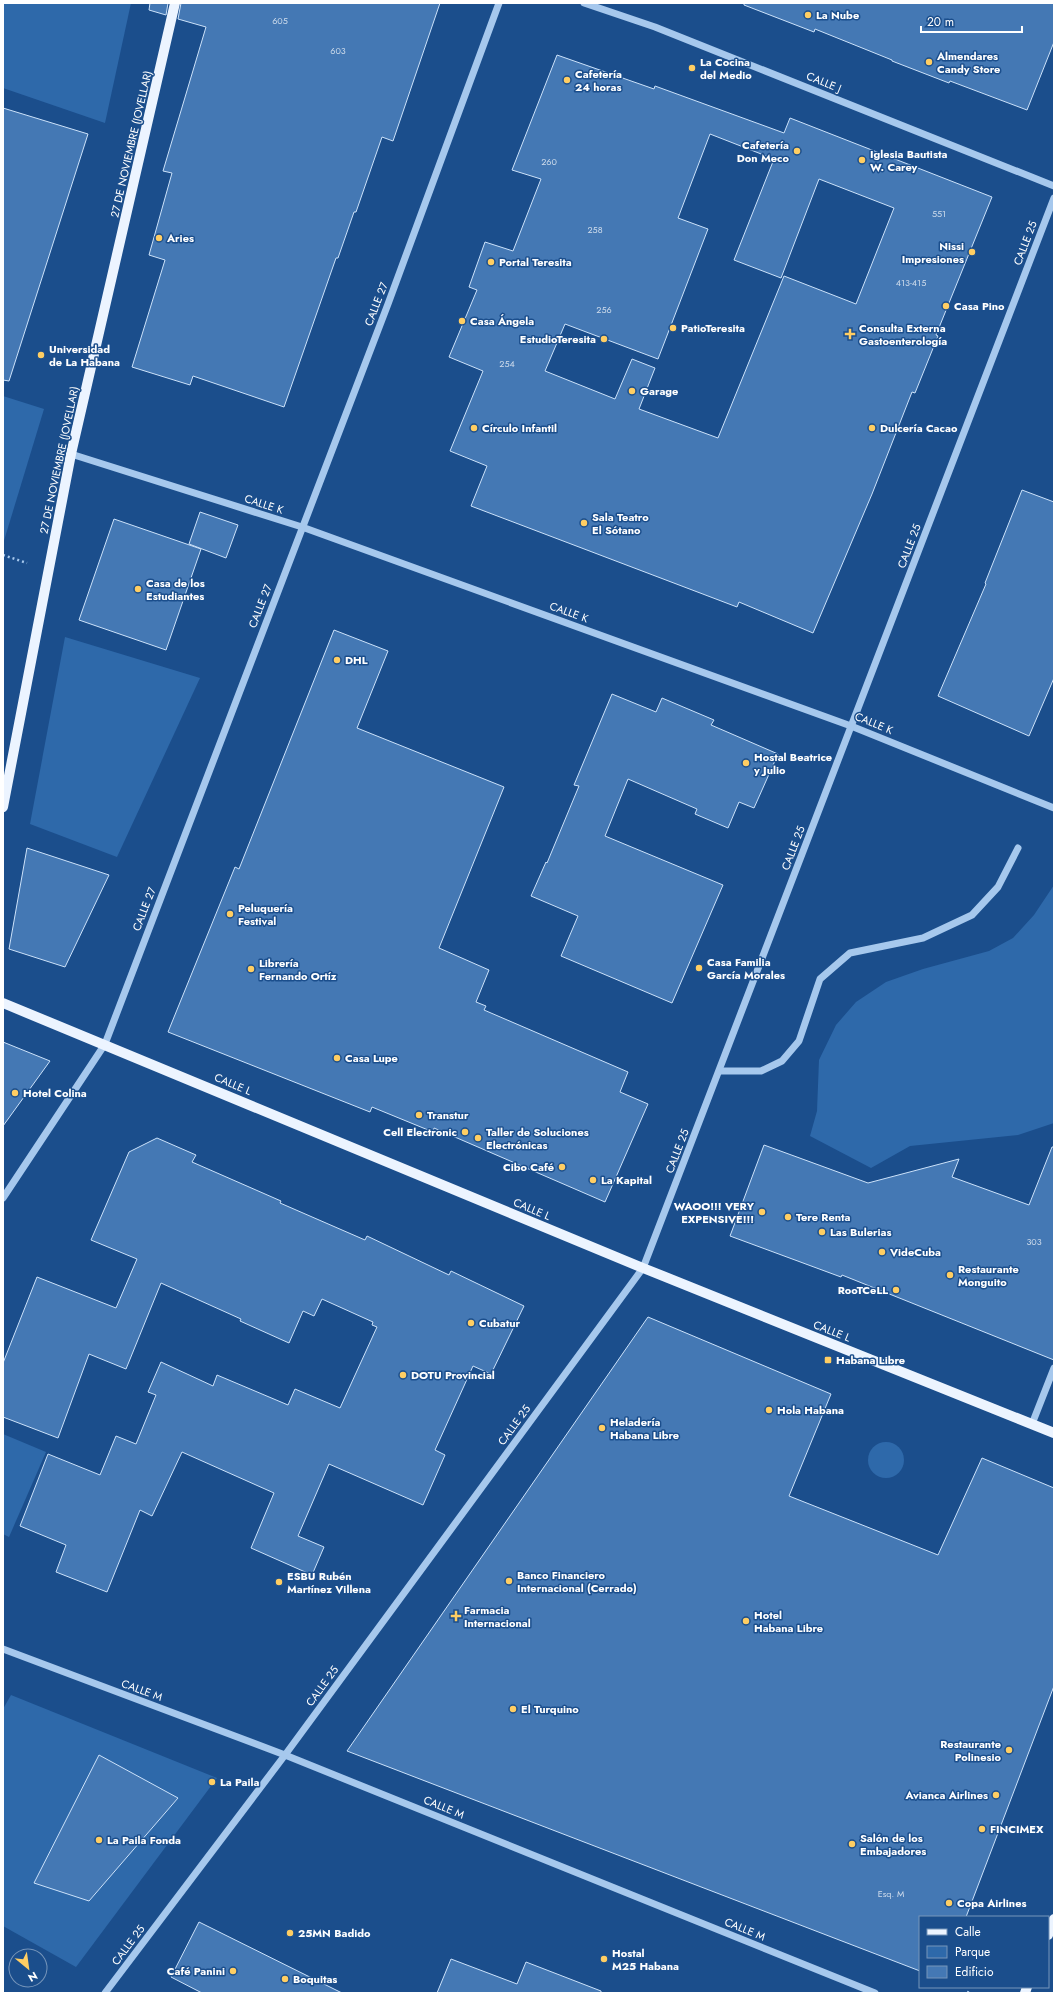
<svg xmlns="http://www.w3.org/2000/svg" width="1057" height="1996" viewBox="0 0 1057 1996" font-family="Jost,sans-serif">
<rect width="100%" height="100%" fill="#1b4e8c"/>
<g fill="#2e69aa">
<polygon points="3,3 131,3 105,123 3,88"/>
<polygon points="3,396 44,409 3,544"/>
<polygon points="65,637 200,678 117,857 30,824"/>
<polygon points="1054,885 1054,1123 1018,1135 910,1146 871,1168 810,1136 817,1111 819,1060 836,1025 856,1002 886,982 923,969 989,951 1013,938 1034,915"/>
<polygon points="3,1434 46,1452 9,1537 3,1534"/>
<circle cx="886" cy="1460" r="18"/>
<polygon points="11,1695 217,1778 76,1967 3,1926 3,1709"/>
</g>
<g fill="#4478b4" stroke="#cce2fa" fill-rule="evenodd">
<polygon points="150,3 168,3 166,15 149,10"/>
<polygon points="181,3 440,3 393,141 382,137 356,212 354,212 338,258 336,258 284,407 193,376 190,385 132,367 165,260 149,255 172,173 163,171 206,27 178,19"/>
<polygon points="744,3 1054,3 1054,42 1027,110 950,81 949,83 892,61 892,60 815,29 814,32 744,5"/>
<path d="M557 55 654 89 655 86 784 133 790 118 992 197 936 335 938 336 915 393 912 392 872 494 813 633 739 602 737 607 471 506 487 466 450 451 483 371 449 357 477 290 469 287 485 242 513 251 541 179 512 170ZM710 134 774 159 734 260 781 278 819 179 894 208 856 304 784 276 718 438 639 409 655 368 632 359 615 399 545 371 565 324 658 359 708 229 678 218Z"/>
<polygon points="3,108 88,134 9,381 3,380"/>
<polygon points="1022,490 1054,502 1054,678 1029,736 938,696 986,584 985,583"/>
<polygon points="200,512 238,525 226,558 189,544"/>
<polygon points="114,519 201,549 166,650 79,620"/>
<polygon points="334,630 388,651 357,728 504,787 439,948 489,970 476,1002 486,1006 484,1010 628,1072 620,1092 648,1104 605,1202 434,1128 433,1132 372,1107 370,1112 168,1032 235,867 239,869"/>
<polygon points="612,694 656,712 662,698 714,720 711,725 778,754 754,808 739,802 728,828 695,814 697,809 628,779 605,836 723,885 672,1003 561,956 578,916 531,896 546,862 547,863 579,786 574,785"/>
<polygon points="27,848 109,875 65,967 9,949"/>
<polygon points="3,1042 50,1061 3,1126"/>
<polygon points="157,1138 196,1155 192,1162 281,1201 280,1203 365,1240 367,1236 449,1275 451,1271 524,1306 491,1374 473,1366 435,1450 445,1455 423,1505 329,1464 298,1536 324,1547 312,1575 251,1548 274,1493 182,1452 152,1516 140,1510 107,1592 56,1572 66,1545 20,1526 48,1454 100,1475 116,1436 136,1444 156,1395 148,1392 161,1362 213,1386 217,1375 288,1405 295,1389 340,1408 377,1327 372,1325 373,1322 322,1299 314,1316 303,1311 289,1343 240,1321 241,1319 161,1283 126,1369 89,1354 58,1438 3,1417 3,1363 37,1277 116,1308 137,1259 91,1240 129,1152"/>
<polygon points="764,1145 868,1183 959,1159 952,1177 1029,1205 1052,1147 1054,1147 1054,1360 842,1275 841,1277 730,1236"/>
<polygon points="648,1317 831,1394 789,1496 938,1555 982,1458 1054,1488 1054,1686 966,1917 920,1917 920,1971 347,1751"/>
<polygon points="99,1755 178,1798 89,1901 34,1883"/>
<polygon points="199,1922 342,1993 202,1993 171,1977"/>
<polygon points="451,1959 517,1984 526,1962 601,1991 601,1993 437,1993"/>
</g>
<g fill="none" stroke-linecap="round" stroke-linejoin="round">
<g stroke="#a6c8ed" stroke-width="2.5" stroke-dasharray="2 3" stroke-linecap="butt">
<polyline points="3,555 27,563"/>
<polyline points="967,1992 971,1993"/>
</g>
<g stroke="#a6c8ed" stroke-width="7">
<polyline points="584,3 655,27 1054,186"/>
<polyline points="71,454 302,527 851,726 1054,808"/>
<polyline points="720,1071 761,1071 782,1061 799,1041 820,979 850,953 923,938 972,915 998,887 1018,848"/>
<polyline points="3,1198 105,1044 388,304 499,3"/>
<polyline points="1032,1424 1054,1368"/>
<polyline points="3,1649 285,1755 875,1993"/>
<polyline points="105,1993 285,1755 643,1268 1054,198"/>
</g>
<g stroke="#ecf4ff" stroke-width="10">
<polyline points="3,807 71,454 175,3"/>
<polyline points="3,1003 643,1268 1054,1433"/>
<polyline points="1048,1935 1054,1919"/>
<polyline points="1025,1993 1027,1987"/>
</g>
</g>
<g fill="#ffce63" stroke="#1b4e8c" stroke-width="1.5">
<circle cx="808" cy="15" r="4"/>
<circle cx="929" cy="62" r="4"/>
<circle cx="692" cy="68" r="4"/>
<circle cx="567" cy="80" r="4"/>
<circle cx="797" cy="151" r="4"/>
<circle cx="862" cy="160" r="4"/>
<circle cx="159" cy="238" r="4"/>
<circle cx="972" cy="252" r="4"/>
<circle cx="491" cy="262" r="4"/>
<circle cx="946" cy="306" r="4"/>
<circle cx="462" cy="321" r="4"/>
<circle cx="673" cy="328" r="4"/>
<path d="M848 328h4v4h4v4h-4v4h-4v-4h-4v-4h4z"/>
<circle cx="604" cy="339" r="4"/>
<circle cx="41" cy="355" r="4"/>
<circle cx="632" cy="391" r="4"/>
<circle cx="474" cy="428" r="4"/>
<circle cx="872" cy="428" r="4"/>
<circle cx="584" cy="523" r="4"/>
<circle cx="138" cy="589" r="4"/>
<circle cx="337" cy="660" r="4"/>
<circle cx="746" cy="763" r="4"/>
<circle cx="230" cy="914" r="4"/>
<circle cx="699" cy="968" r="4"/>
<circle cx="251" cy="969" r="4"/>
<circle cx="337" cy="1058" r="4"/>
<circle cx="15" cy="1093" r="4"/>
<circle cx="419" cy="1115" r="4"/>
<circle cx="465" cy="1132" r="4"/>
<circle cx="478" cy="1138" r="4"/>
<circle cx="562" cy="1167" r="4"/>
<circle cx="593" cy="1180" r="4"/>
<circle cx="762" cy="1212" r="4"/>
<circle cx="788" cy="1217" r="4"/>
<circle cx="822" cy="1232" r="4"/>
<circle cx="882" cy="1252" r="4"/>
<circle cx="950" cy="1275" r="4"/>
<circle cx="896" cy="1290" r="4"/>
<circle cx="471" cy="1323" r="4"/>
<rect x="824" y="1356" width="8" height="8" rx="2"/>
<circle cx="403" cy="1375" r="4"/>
<circle cx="769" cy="1410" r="4"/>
<circle cx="602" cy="1428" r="4"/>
<circle cx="509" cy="1581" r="4"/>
<circle cx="279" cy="1582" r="4"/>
<path d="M454 1610h4v4h4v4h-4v4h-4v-4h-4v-4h4z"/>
<circle cx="746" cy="1621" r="4"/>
<circle cx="513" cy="1709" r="4"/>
<circle cx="1009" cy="1750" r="4"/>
<circle cx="212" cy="1782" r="4"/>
<circle cx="996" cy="1795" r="4"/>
<circle cx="982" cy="1829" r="4"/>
<circle cx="99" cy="1840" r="4"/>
<circle cx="852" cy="1844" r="4"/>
<circle cx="949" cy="1903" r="4"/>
<circle cx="290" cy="1933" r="4"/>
<circle cx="604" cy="1959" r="4"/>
<circle cx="233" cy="1971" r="4"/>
<circle cx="285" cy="1979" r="4"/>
</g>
<g text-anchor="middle" stroke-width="3" stroke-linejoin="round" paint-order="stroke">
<g font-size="9" fill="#d0ddec">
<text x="280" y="24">605</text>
<text x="338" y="54">603</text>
<text x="549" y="165">260</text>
<text x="939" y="217">551</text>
<text x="595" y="233">258</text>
<text x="911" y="286">413-415</text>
<text x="604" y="313">256</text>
<text x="507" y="367">254</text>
<text x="1034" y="1245">303</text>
<text x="891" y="1897">Esq. M</text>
</g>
<g font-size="11" font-weight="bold" fill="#fff" stroke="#1b4e8c" text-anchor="start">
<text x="816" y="19">La Nube</text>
<text x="937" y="60">Almendares<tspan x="937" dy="13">Candy Store</tspan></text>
<text x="700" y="66">La Cocina<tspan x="700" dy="13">del Medio</tspan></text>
<text x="575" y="78">Cafetería<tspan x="575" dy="13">24 horas</tspan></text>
<text x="789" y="149" text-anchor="end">Cafetería<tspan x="789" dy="13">Don Meco</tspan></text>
<text x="870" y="158">Iglesia Bautista<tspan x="870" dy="13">W. Carey</tspan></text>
<text x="167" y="242">Aries</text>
<text x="964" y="250" text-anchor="end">Nissi<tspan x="964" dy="13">Impresiones</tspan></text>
<text x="499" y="266">Portal Teresita</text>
<text x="954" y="310">Casa Pino</text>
<text x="470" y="325">Casa Ángela</text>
<text x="681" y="332">PatioTeresita</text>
<text x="859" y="332">Consulta Externa<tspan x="859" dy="13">Gastoenterología</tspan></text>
<text x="596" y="343" text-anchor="end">EstudioTeresita</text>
<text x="49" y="353">Universidad<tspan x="49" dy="13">de La Habana</tspan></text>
<text x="640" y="395">Garage</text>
<text x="482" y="432">Círculo Infantil</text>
<text x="880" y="432">Dulcería Cacao</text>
<text x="592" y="521">Sala Teatro<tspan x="592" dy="13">El Sótano</tspan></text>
<text x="146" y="587">Casa de los<tspan x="146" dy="13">Estudiantes</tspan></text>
<text x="345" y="664">DHL</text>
<text x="754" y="761">Hostal Beatrice<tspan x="754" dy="13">y Julio</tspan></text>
<text x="238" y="912">Peluquería<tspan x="238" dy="13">Festival</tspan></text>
<text x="707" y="966">Casa Familia<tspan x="707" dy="13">García Morales</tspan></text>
<text x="259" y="967">Librería<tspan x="259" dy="13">Fernando Ortíz</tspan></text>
<text x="345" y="1062">Casa Lupe</text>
<text x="23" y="1097">Hotel Colina</text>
<text x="427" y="1119">Transtur</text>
<text x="457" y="1136" text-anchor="end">Cell Electronic</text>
<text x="486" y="1136">Taller de Soluciones<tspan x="486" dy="13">Electrónicas</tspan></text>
<text x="554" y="1171" text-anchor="end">Cibo Café</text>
<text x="601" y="1184">La Kapital</text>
<text x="754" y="1210" text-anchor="end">WAOO!!! VERY<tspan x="754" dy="13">EXPENSIVE!!!</tspan></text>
<text x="796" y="1221">Tere Renta</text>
<text x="830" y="1236">Las Bulerias</text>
<text x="890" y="1256">VideCuba</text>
<text x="958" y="1273">Restaurante<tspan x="958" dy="13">Monguito</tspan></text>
<text x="888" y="1294" text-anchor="end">RooTCeLL</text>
<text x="479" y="1327">Cubatur</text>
<text x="836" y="1364">Habana Libre</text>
<text x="411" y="1379">DOTU Provincial</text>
<text x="777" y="1414">Hola Habana</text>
<text x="610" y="1426">Heladería<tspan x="610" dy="13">Habana Libre</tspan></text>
<text x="517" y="1579">Banco Financiero<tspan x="517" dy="13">Internacional (Cerrado)</tspan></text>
<text x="287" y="1580">ESBU Rubén<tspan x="287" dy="13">Martínez Villena</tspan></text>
<text x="464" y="1614">Farmacia<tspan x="464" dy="13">Internacional</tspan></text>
<text x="754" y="1619">Hotel<tspan x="754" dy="13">Habana Libre</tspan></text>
<text x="521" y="1713">El Turquino</text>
<text x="1001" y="1748" text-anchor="end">Restaurante<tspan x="1001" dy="13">Polinesio</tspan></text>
<text x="220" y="1786">La Paila</text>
<text x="988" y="1799" text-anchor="end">Avianca Airlines</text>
<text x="990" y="1833">FINCIMEX</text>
<text x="860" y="1842">Salón de los<tspan x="860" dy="13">Embajadores</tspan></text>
<text x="107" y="1844">La Paila Fonda</text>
<text x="957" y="1907">Copa Airlines</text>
<text x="298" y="1937">25MN Badido</text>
<text x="612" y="1957">Hostal<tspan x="612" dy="13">M25 Habana</tspan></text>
<text x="225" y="1975" text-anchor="end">Café Panini</text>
<text x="293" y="1983">Boquitas</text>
</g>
<g font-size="11" fill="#fff" stroke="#1b4e8c">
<text transform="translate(824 82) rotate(22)" y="4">CALLE J</text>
<text transform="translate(131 144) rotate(-77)" y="4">27 DE NOVIEMBRE (JOVELLAR)</text>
<text transform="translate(1025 243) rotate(-69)" y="4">CALLE 25</text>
<text transform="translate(376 304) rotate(-69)" y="4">CALLE 27</text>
<text transform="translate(59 460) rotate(-78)" y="4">27 DE NOVIEMBRE (JOVELLAR)</text>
<text transform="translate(264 504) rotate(18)" y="4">CALLE K</text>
<text transform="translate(909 546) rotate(-69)" y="4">CALLE 25</text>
<text transform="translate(260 606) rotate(-69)" y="4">CALLE 27</text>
<text transform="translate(569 612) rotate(20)" y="4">CALLE K</text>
<text transform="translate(874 723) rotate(22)" y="4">CALLE K</text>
<text transform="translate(793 848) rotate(-69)" y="4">CALLE 25</text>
<text transform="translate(144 909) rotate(-69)" y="4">CALLE 27</text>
<text transform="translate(233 1084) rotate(23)" y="4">CALLE L</text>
<text transform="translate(677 1151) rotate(-69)" y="4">CALLE 25</text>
<text transform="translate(532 1209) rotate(23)" y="4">CALLE L</text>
<text transform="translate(832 1331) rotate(22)" y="4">CALLE L</text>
<text transform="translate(514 1425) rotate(-54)" y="4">CALLE 25</text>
<text transform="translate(322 1686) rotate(-54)" y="4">CALLE 25</text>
<text transform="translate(142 1690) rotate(20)" y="4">CALLE M</text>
<text transform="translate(444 1807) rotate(22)" y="4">CALLE M</text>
<text transform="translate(745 1929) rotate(22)" y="4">CALLE M</text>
<text transform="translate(128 1945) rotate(-53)" y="4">CALLE 25</text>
</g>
</g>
<rect width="1057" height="1996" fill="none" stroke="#ffffff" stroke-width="8"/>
<rect x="919" y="1916" width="130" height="72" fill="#1b4e8c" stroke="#7695ba"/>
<rect x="927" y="1929" width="20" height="6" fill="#ecf4ff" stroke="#7695ba"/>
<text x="955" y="1936" font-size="12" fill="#ffffff">Calle</text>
<rect x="927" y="1946" width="20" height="12" fill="#2e69aa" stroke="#7695ba"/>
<text x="955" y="1956" font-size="12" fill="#ffffff">Parque</text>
<rect x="927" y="1966" width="20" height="12" fill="#4478b4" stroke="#7695ba"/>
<text x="955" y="1976" font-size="12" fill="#ffffff">Edificio</text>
<g transform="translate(28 1968) rotate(151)"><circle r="19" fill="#1b4e8c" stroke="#7695ba"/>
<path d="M0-3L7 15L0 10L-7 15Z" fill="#ffce63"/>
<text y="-6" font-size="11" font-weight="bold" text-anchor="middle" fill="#ffffff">N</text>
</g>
<path d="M921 26v6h101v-6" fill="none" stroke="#ffffff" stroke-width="2"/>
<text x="927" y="26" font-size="12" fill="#ffffff" stroke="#1b4e8c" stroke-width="3" paint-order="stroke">20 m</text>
</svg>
